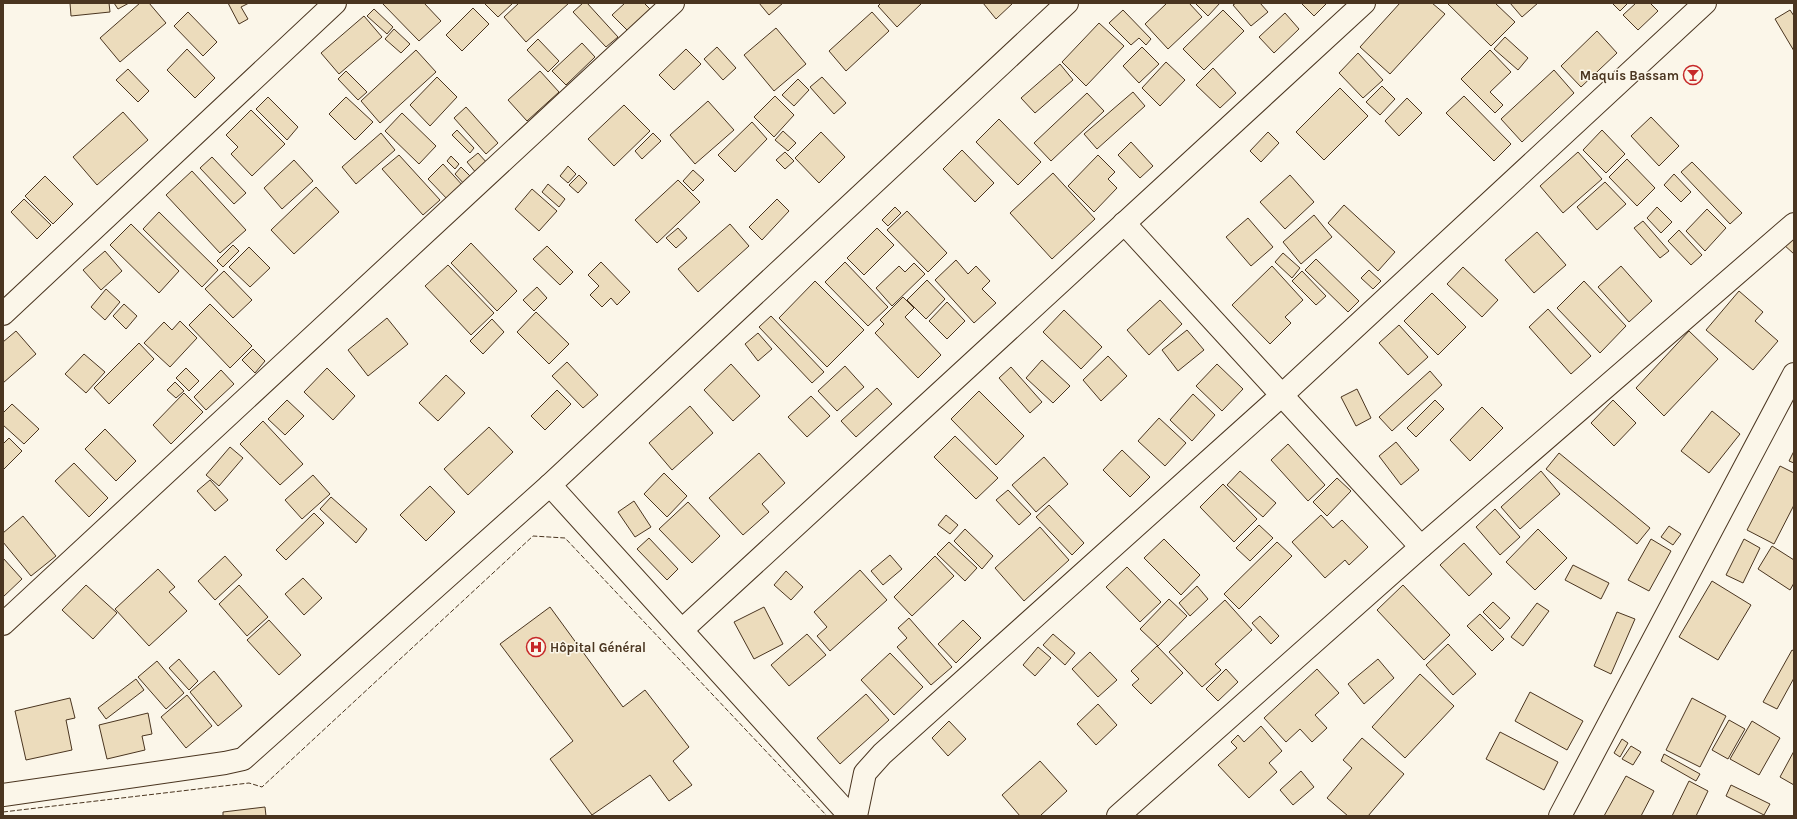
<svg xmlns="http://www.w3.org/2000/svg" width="1797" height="819" viewBox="0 0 1797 819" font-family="Karla,sans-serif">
<rect width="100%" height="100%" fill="#fbf6e9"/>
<g fill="#ecdcbc" stroke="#4a3520">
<polygon points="70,3 109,3 110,12 71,16"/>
<polygon points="114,3 129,3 118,9"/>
<polygon points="140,3 149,3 166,23 120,62 100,38"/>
<polygon points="228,3 249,3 241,7 248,19 239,24"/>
<polygon points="382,3 424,3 441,21 419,41"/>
<polygon points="484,3 513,3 498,17"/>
<polygon points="519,3 569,3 526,42 504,17"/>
<polygon points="583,3 587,3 618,37 606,47 573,12"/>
<polygon points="625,3 644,3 650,9 628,31 612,15"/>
<polygon points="759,3 783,3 769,15"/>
<polygon points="881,3 922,3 897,27 878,6"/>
<polygon points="983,3 1013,3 996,19"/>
<polygon points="1167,3 1189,3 1202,17 1168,49 1145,24"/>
<polygon points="1195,3 1220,3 1208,16"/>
<polygon points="1236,3 1260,3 1268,12 1251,26 1233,5"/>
<polygon points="1301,3 1327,3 1314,16"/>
<polygon points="1400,3 1432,3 1445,14 1390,74 1360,47"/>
<polygon points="1447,3 1495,3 1515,22 1491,46"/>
<polygon points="1510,3 1538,3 1522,17"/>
<polygon points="1612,3 1628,3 1620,11"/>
<polygon points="1636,3 1650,3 1658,11 1638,30 1623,15"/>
<polygon points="473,8 489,24 462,51 446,35"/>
<polygon points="374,9 393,27 387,34 367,16"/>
<polygon points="1123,10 1151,39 1146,45 1139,38 1131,45 1109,23"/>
<polygon points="1223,10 1244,31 1204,70 1183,49"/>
<polygon points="1790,10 1794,16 1794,51 1775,19"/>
<polygon points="188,12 217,42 203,56 174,26"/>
<polygon points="872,12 889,31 846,71 829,51"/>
<polygon points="1285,13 1299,29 1274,53 1259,37"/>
<polygon points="364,16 382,37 339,74 321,53"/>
<polygon points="1099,23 1124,46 1086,86 1062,62"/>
<polygon points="776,28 806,64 774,91 744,55"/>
<polygon points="394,29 410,44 401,53 385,39"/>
<polygon points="1597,31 1617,53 1581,87 1561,66"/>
<polygon points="1505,37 1528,58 1518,70 1494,49"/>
<polygon points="538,39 559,61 548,72 527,50"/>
<polygon points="582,43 595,57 566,85 552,71"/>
<polygon points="717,47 736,68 723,80 704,59"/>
<polygon points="1142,47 1159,64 1139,83 1123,66"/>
<polygon points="187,49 215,78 195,98 167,70"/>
<polygon points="686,49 701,64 674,90 659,75"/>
<polygon points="416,50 436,72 380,123 361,101"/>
<polygon points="1490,50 1511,72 1490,92 1503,105 1495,113 1461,79"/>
<polygon points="1358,53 1383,80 1363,98 1339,73"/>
<polygon points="1166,62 1185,80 1160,106 1142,88"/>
<polygon points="1060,64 1073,80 1035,113 1021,98"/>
<polygon points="1213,68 1236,93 1220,108 1196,85"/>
<polygon points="128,69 149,91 138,102 116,80"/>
<polygon points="1554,70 1574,93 1522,142 1501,119"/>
<polygon points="346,71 367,92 358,100 338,79"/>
<polygon points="540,71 559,92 527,121 508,100"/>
<polygon points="437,77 457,97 430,126 410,105"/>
<polygon points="822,77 846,103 834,114 810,87"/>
<polygon points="798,79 809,90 794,106 782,95"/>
<polygon points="1382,86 1395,99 1380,115 1366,102"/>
<polygon points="1340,88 1368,116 1324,160 1296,132"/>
<polygon points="1133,92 1145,106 1097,149 1084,134"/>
<polygon points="1087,93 1104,111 1051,161 1034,143"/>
<polygon points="775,96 794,115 774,137 754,117"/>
<polygon points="1464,96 1511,144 1494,161 1446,113"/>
<polygon points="268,97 298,127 287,140 256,109"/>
<polygon points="346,97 373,122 355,140 329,114"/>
<polygon points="1407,98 1422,113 1399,136 1385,121"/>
<polygon points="708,101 734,130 695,164 670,135"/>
<polygon points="624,105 650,131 614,166 588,139"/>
<polygon points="466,107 498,143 486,154 454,118"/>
<polygon points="251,110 285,144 252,176 231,154 238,147 226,135"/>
<polygon points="123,112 148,140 97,185 73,157"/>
<polygon points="402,113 436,146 419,164 385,131"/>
<polygon points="1651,117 1679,146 1659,166 1631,136"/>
<polygon points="999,119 1041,162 1018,185 976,142"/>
<polygon points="752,122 767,139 735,172 718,155"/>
<polygon points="457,130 474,148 470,153 452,135"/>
<polygon points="1602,130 1625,154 1606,173 1583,150"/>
<polygon points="783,131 796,143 788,151 775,140"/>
<polygon points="821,132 845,157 819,183 795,158"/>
<polygon points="1268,132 1279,143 1261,162 1250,151"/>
<polygon points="381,133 395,150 356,184 342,167"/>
<polygon points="653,133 661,141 642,159 635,151"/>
<polygon points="1131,142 1153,166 1140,178 1118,155"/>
<polygon points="962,150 994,183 975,202 943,169"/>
<polygon points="785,152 794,161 785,169 776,160"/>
<polygon points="1578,152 1602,179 1563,213 1540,186"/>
<polygon points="478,153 488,164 477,174 467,162"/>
<polygon points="399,155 440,200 423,215 382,169"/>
<polygon points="1098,155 1115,172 1108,179 1117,188 1094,212 1068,186"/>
<polygon points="451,156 459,164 455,169 447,161"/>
<polygon points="212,157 246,193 234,204 200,168"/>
<polygon points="1627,159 1655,188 1637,206 1609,177"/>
<polygon points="294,160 313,181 282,209 264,188"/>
<polygon points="1692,162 1742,213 1730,224 1681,172"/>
<polygon points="443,164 465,188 450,202 428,179"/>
<polygon points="568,166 576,174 568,183 560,176"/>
<polygon points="461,167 472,178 465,185 455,174"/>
<polygon points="693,170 704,180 693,191 683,181"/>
<polygon points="192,171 246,230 220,253 166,195"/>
<polygon points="1053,173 1095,219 1052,259 1010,213"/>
<polygon points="1674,174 1691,192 1681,202 1664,185"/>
<polygon points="579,175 587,183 578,193 569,185"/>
<polygon points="1290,175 1314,202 1285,229 1260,202"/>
<polygon points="45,176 73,204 53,224 25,196"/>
<polygon points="678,180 700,202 657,243 635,220"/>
<polygon points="1605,182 1626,204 1597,230 1577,207"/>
<polygon points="548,184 565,199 559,207 542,192"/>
<polygon points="316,187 339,212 294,254 271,230"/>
<polygon points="532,189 557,211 539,231 515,209"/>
<polygon points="24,199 51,225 37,239 11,212"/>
<polygon points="777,199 789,211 762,240 749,227"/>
<polygon points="1344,205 1395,252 1378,271 1328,223"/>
<polygon points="895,207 901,213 888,226 882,220"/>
<polygon points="1657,207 1672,222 1661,233 1647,218"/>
<polygon points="1707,209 1726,228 1705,251 1686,231"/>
<polygon points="907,211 947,253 928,272 887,230"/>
<polygon points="159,212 218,270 202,287 143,229"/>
<polygon points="1314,215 1332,237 1301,264 1283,242"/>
<polygon points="1248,218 1273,247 1251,266 1226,237"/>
<polygon points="1643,221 1669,251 1660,258 1634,228"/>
<polygon points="131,224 179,271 159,293 110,245"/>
<polygon points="730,224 749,246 698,292 678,269"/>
<polygon points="678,228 687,238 676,248 666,238"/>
<polygon points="877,228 894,245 864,275 847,258"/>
<polygon points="1679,230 1702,255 1691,265 1668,241"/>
<polygon points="1537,232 1566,265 1534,293 1505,260"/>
<polygon points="1794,233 1794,254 1783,244"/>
<polygon points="471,243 517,291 497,311 451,263"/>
<polygon points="233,245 239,251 223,267 217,261"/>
<polygon points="547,246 573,272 560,285 533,259"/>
<polygon points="249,247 270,268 250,287 229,267"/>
<polygon points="105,251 122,271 101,290 83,270"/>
<polygon points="1283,253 1300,268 1292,278 1275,262"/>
<polygon points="1316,259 1359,301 1348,312 1305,270"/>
<polygon points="956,260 968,274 976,266 990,281 982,289 996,303 974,323 935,280"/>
<polygon points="601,262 630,292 617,305 611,298 602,307 590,295 599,286 588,275"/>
<polygon points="845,262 888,307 868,326 825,282"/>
<polygon points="914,263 925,274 892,306 876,288 899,266 905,272"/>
<polygon points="448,265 494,313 471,335 425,286"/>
<polygon points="1272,266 1303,300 1285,317 1291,323 1270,344 1232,305"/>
<polygon points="1621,266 1652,301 1629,322 1598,287"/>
<polygon points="1463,267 1498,300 1482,317 1447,284"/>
<polygon points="1369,270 1381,281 1373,289 1361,278"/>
<polygon points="224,271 252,300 233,318 205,289"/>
<polygon points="1302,271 1326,296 1316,305 1292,281"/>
<polygon points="927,280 945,299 926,319 907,300"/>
<polygon points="815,281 864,330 827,367 779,318"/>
<polygon points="1584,281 1626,326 1600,353 1557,308"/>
<polygon points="537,287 547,298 534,311 523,300"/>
<polygon points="106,289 120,302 105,320 91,307"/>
<polygon points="1739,291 1763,312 1755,321 1778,341 1753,370 1706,330"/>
<polygon points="1432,293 1466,327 1438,355 1404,321"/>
<polygon points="903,297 914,308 905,317 941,355 918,378 875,333 884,324 880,320"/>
<polygon points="1160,300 1182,324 1149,355 1127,330"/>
<polygon points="947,302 965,321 947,339 929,321"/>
<polygon points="124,304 137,316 126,329 113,316"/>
<polygon points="210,304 252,346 230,368 189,325"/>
<polygon points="1548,309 1591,356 1571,374 1529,327"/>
<polygon points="1064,310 1102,347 1081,369 1043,332"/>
<polygon points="536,312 569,344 549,364 517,332"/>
<polygon points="771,316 824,372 812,383 759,327"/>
<polygon points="387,318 408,344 368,376 348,350"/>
<polygon points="492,319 504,332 483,354 470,341"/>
<polygon points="180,321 197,338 170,367 144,343 164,322 172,330"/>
<polygon points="1399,325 1428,357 1408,375 1379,343"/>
<polygon points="1187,330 1204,350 1178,371 1162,350"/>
<polygon points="16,331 36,354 3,383 3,342"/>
<polygon points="1689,331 1718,359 1664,416 1636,388"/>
<polygon points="758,333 772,349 758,361 745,344"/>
<polygon points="139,343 154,359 109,404 94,388"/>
<polygon points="253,349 265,361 255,373 242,360"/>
<polygon points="84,354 105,372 86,393 65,374"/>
<polygon points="1108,356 1127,376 1101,401 1083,380"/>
<polygon points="1042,360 1070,386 1053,403 1026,378"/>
<polygon points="567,362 598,395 583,408 552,376"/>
<polygon points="731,364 760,396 733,421 704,390"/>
<polygon points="1217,364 1243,389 1222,411 1196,386"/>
<polygon points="845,366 864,387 837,411 818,391"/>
<polygon points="1011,367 1042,402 1030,413 999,378"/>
<polygon points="186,368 199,381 189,391 176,378"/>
<polygon points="327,368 355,396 333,420 304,392"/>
<polygon points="221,370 234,384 206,410 194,397"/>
<polygon points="1430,371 1442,385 1392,431 1379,417"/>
<polygon points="446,375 465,393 438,421 419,403"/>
<polygon points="175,382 184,391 176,398 167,390"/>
<polygon points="877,388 892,404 856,437 841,421"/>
<polygon points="1357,389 1371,418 1356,426 1341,397"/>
<polygon points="557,390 571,404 545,430 531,416"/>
<polygon points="979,391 1024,436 996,465 951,419"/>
<polygon points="184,393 203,412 171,444 153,425"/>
<polygon points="1193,394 1215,415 1192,441 1170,420"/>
<polygon points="811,396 830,416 807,437 788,417"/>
<polygon points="287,400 304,416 285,435 268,419"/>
<polygon points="1435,400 1444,409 1416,437 1407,428"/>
<polygon points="1613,400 1636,423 1614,446 1591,423"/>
<polygon points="12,404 39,429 24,444 3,425 3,413"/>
<polygon points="690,406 713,433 672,470 649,443"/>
<polygon points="1482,407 1503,428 1470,461 1450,440"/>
<polygon points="1712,411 1740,434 1709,473 1681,451"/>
<polygon points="1159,418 1186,443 1165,466 1138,441"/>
<polygon points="263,421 303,464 280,485 240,444"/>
<polygon points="489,427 513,452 468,495 444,469"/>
<polygon points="105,429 136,461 116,481 85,449"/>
<polygon points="955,436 998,478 976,499 934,457"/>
<polygon points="9,438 22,451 3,470 3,444"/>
<polygon points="1396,442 1419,470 1401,485 1379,456"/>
<polygon points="1288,444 1325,485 1308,501 1271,460"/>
<polygon points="230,447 243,458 219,486 206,475"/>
<polygon points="1122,450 1150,477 1130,497 1103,470"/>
<polygon points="1794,451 1794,463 1789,461"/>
<polygon points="759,453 785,483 762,504 769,512 743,535 709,498"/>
<polygon points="1559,453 1650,528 1637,544 1546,469"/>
<polygon points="1044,457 1068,484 1036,512 1012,485"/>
<polygon points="74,463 108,498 89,517 55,481"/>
<polygon points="1780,466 1794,473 1794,505 1774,544 1747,530"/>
<polygon points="1240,471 1276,503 1263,517 1227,485"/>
<polygon points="1541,471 1560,494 1520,529 1501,507"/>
<polygon points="664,473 687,496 667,517 644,494"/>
<polygon points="313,475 330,494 302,519 285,500"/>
<polygon points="1337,478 1351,491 1327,516 1313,502"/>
<polygon points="210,480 228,500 215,511 197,491"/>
<polygon points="1223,484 1257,519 1234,542 1200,507"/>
<polygon points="430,486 455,512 426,541 400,515"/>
<polygon points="1008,490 1031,514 1019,525 996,500"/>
<polygon points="331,497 367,529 356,543 320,509"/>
<polygon points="634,501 651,527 635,537 618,512"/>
<polygon points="688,502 720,536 692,563 659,529"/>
<polygon points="1049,505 1084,543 1072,555 1036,517"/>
<polygon points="1495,509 1520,537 1500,555 1476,527"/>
<polygon points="314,513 324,523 286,560 276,550"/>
<polygon points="946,515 958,525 950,534 938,525"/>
<polygon points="1321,515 1333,528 1342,520 1368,547 1349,565 1345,560 1325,578 1292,542"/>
<polygon points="23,516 56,556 31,576 3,542 3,533"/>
<polygon points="1259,525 1273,538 1250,561 1236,548"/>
<polygon points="1669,526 1681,534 1673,545 1661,537"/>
<polygon points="1040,527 1069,560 1024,601 995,568"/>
<polygon points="965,529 993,556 982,569 954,541"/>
<polygon points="1538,529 1567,558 1535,590 1506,562"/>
<polygon points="649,538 678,569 667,580 637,549"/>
<polygon points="1164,539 1200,575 1181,595 1144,558"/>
<polygon points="1651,539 1671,551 1649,591 1628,580"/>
<polygon points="1744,539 1760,548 1743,583 1726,575"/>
<polygon points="949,542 977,568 965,581 937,554"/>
<polygon points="1277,542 1292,556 1239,609 1224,594"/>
<polygon points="1464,543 1492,574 1469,596 1440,565"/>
<polygon points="1772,546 1794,560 1794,583 1790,590 1758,569"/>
<polygon points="890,555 902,569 883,585 871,571"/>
<polygon points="225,556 242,575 215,600 198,581"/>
<polygon points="935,556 954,576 912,616 894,597"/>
<polygon points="3,558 22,579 3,597"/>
<polygon points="1573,565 1609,583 1601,599 1565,580"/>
<polygon points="1127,567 1161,602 1140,622 1106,587"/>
<polygon points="158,569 175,587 169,592 187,611 149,646 115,609"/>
<polygon points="860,570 887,600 830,651 817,636 827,627 814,612"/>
<polygon points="786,571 803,587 791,600 774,585"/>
<polygon points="303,578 322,598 304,615 285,594"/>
<polygon points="1712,581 1751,605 1718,660 1679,637"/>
<polygon points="86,585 117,613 93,639 62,610"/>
<polygon points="239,585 268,617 247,636 219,604"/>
<polygon points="1403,585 1450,635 1424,660 1377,610"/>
<polygon points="1197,586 1208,599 1190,616 1179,603"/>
<polygon points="1169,599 1187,616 1158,646 1140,629"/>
<polygon points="1225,600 1252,630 1215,664 1221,670 1202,687 1169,652"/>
<polygon points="1493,602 1510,618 1500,629 1483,612"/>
<polygon points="1537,603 1549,611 1523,646 1511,637"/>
<polygon points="550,607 623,707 645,690 689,747 673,761 692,785 669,801 650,775 592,815 550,759 573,741 500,644"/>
<polygon points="764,607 783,644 754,659 734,622"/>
<polygon points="1617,612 1635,619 1611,674 1594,666"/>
<polygon points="1480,614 1504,639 1492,651 1467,626"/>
<polygon points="1260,616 1279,636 1271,644 1252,623"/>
<polygon points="909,618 952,667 931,685 897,647 907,638 898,628"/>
<polygon points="269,620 301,655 279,675 247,640"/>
<polygon points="963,620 981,638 956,663 938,644"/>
<polygon points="807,634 826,655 789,686 771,665"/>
<polygon points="1053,634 1075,653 1065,665 1043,645"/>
<polygon points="1448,644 1476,674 1453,695 1426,665"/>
<polygon points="1157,646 1183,673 1151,704 1132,685 1139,679 1131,671"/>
<polygon points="1038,647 1051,658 1035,676 1023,665"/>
<polygon points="1792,650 1794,651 1794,678 1777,709 1763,702"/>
<polygon points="1090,652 1117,680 1098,697 1072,669"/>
<polygon points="890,653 923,687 894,715 861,680"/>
<polygon points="179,659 198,681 189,690 169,668"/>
<polygon points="1378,659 1394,678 1364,704 1348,684"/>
<polygon points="157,661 184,693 166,709 138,677"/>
<polygon points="1226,669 1238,682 1218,701 1206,689"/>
<polygon points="1317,669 1339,693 1315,715 1327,728 1312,742 1300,729 1286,742 1264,718"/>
<polygon points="214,671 242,706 218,726 190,692"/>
<polygon points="1420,674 1454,706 1405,758 1372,727"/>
<polygon points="136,679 144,690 106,719 98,708"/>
<polygon points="1530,692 1583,721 1567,750 1515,721"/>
<polygon points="866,694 889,720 840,764 817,738"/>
<polygon points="187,695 212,726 186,748 161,717"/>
<polygon points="70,698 75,718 66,720 72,750 26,760 15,711"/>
<polygon points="1692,698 1726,716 1700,767 1666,750"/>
<polygon points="1098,704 1117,725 1096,745 1077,724"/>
<polygon points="148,713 152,734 142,736 145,750 107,759 99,725"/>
<polygon points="1729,720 1745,729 1728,759 1712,750"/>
<polygon points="949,721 966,739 948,756 932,738"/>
<polygon points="1752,721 1780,738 1759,775 1730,759"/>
<polygon points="1261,726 1282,751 1269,763 1277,772 1249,798 1218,765 1237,748 1231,742 1238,735 1244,742"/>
<polygon points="1500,732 1558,762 1544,790 1486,759"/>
<polygon points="1362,738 1404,774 1368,816 1348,816 1327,798 1352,768 1343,760"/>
<polygon points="1622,739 1628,743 1620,757 1614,753"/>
<polygon points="1631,746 1641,752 1633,765 1622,759"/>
<polygon points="1794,751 1794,785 1780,777"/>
<polygon points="1664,754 1700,774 1696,781 1661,761"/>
<polygon points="1040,761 1067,791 1041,815 1042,816 1020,816 1002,795"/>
<polygon points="1301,771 1314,787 1293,805 1280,790"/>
<polygon points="1626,776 1654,791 1641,816 1604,816"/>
<polygon points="1689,781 1708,791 1696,816 1672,816"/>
<polygon points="1731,785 1770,804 1764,815 1726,796"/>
<polygon points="265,807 266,816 223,816 223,812"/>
</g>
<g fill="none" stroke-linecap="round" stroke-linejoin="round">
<defs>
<g id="minor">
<polyline points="1124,223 1421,547"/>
<polyline points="3,314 335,3"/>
<polyline points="550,485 850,816"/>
<polyline points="3,624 673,3"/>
<polyline points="682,630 1364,3"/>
<polyline points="3,795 225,763 243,759 550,485 1067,3"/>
<polyline points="856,816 865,773 882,754 1282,395 1705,3"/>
<polyline points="1118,816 1421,547 1794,224"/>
<polyline points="1560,816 1794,374"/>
</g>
</defs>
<use href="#minor" stroke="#4a3520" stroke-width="24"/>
<use href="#minor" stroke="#fbf6e9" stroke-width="22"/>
<polyline stroke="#4a3520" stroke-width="1" stroke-dasharray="5 2" stroke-linecap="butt" points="3,812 249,783 262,787 533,536 565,538 827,816"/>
</g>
<defs>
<symbol id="bar-ring" viewBox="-11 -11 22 22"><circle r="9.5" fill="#fbf6e9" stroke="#c62828" stroke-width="1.5"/><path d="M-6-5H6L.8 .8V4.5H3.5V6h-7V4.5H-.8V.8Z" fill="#c62828"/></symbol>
<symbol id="hospital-ring" viewBox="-11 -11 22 22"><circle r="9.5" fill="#fbf6e9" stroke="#c62828" stroke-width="1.5"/><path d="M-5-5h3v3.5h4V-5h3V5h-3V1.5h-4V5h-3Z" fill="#c62828"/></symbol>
</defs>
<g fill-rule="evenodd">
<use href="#bar-ring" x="1682" y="64" width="22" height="22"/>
<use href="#hospital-ring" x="525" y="636" width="22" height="22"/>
</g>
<g text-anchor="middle" stroke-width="3" stroke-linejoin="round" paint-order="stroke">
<g font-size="13" font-weight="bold" fill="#4a3520" stroke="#fbf6e9" text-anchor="end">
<text x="1679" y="80">Maquis Bassam</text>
<text x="550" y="652" text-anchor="start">Hôpital Général</text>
</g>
</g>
<rect width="1797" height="819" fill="none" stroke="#4a3520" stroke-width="8"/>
</svg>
